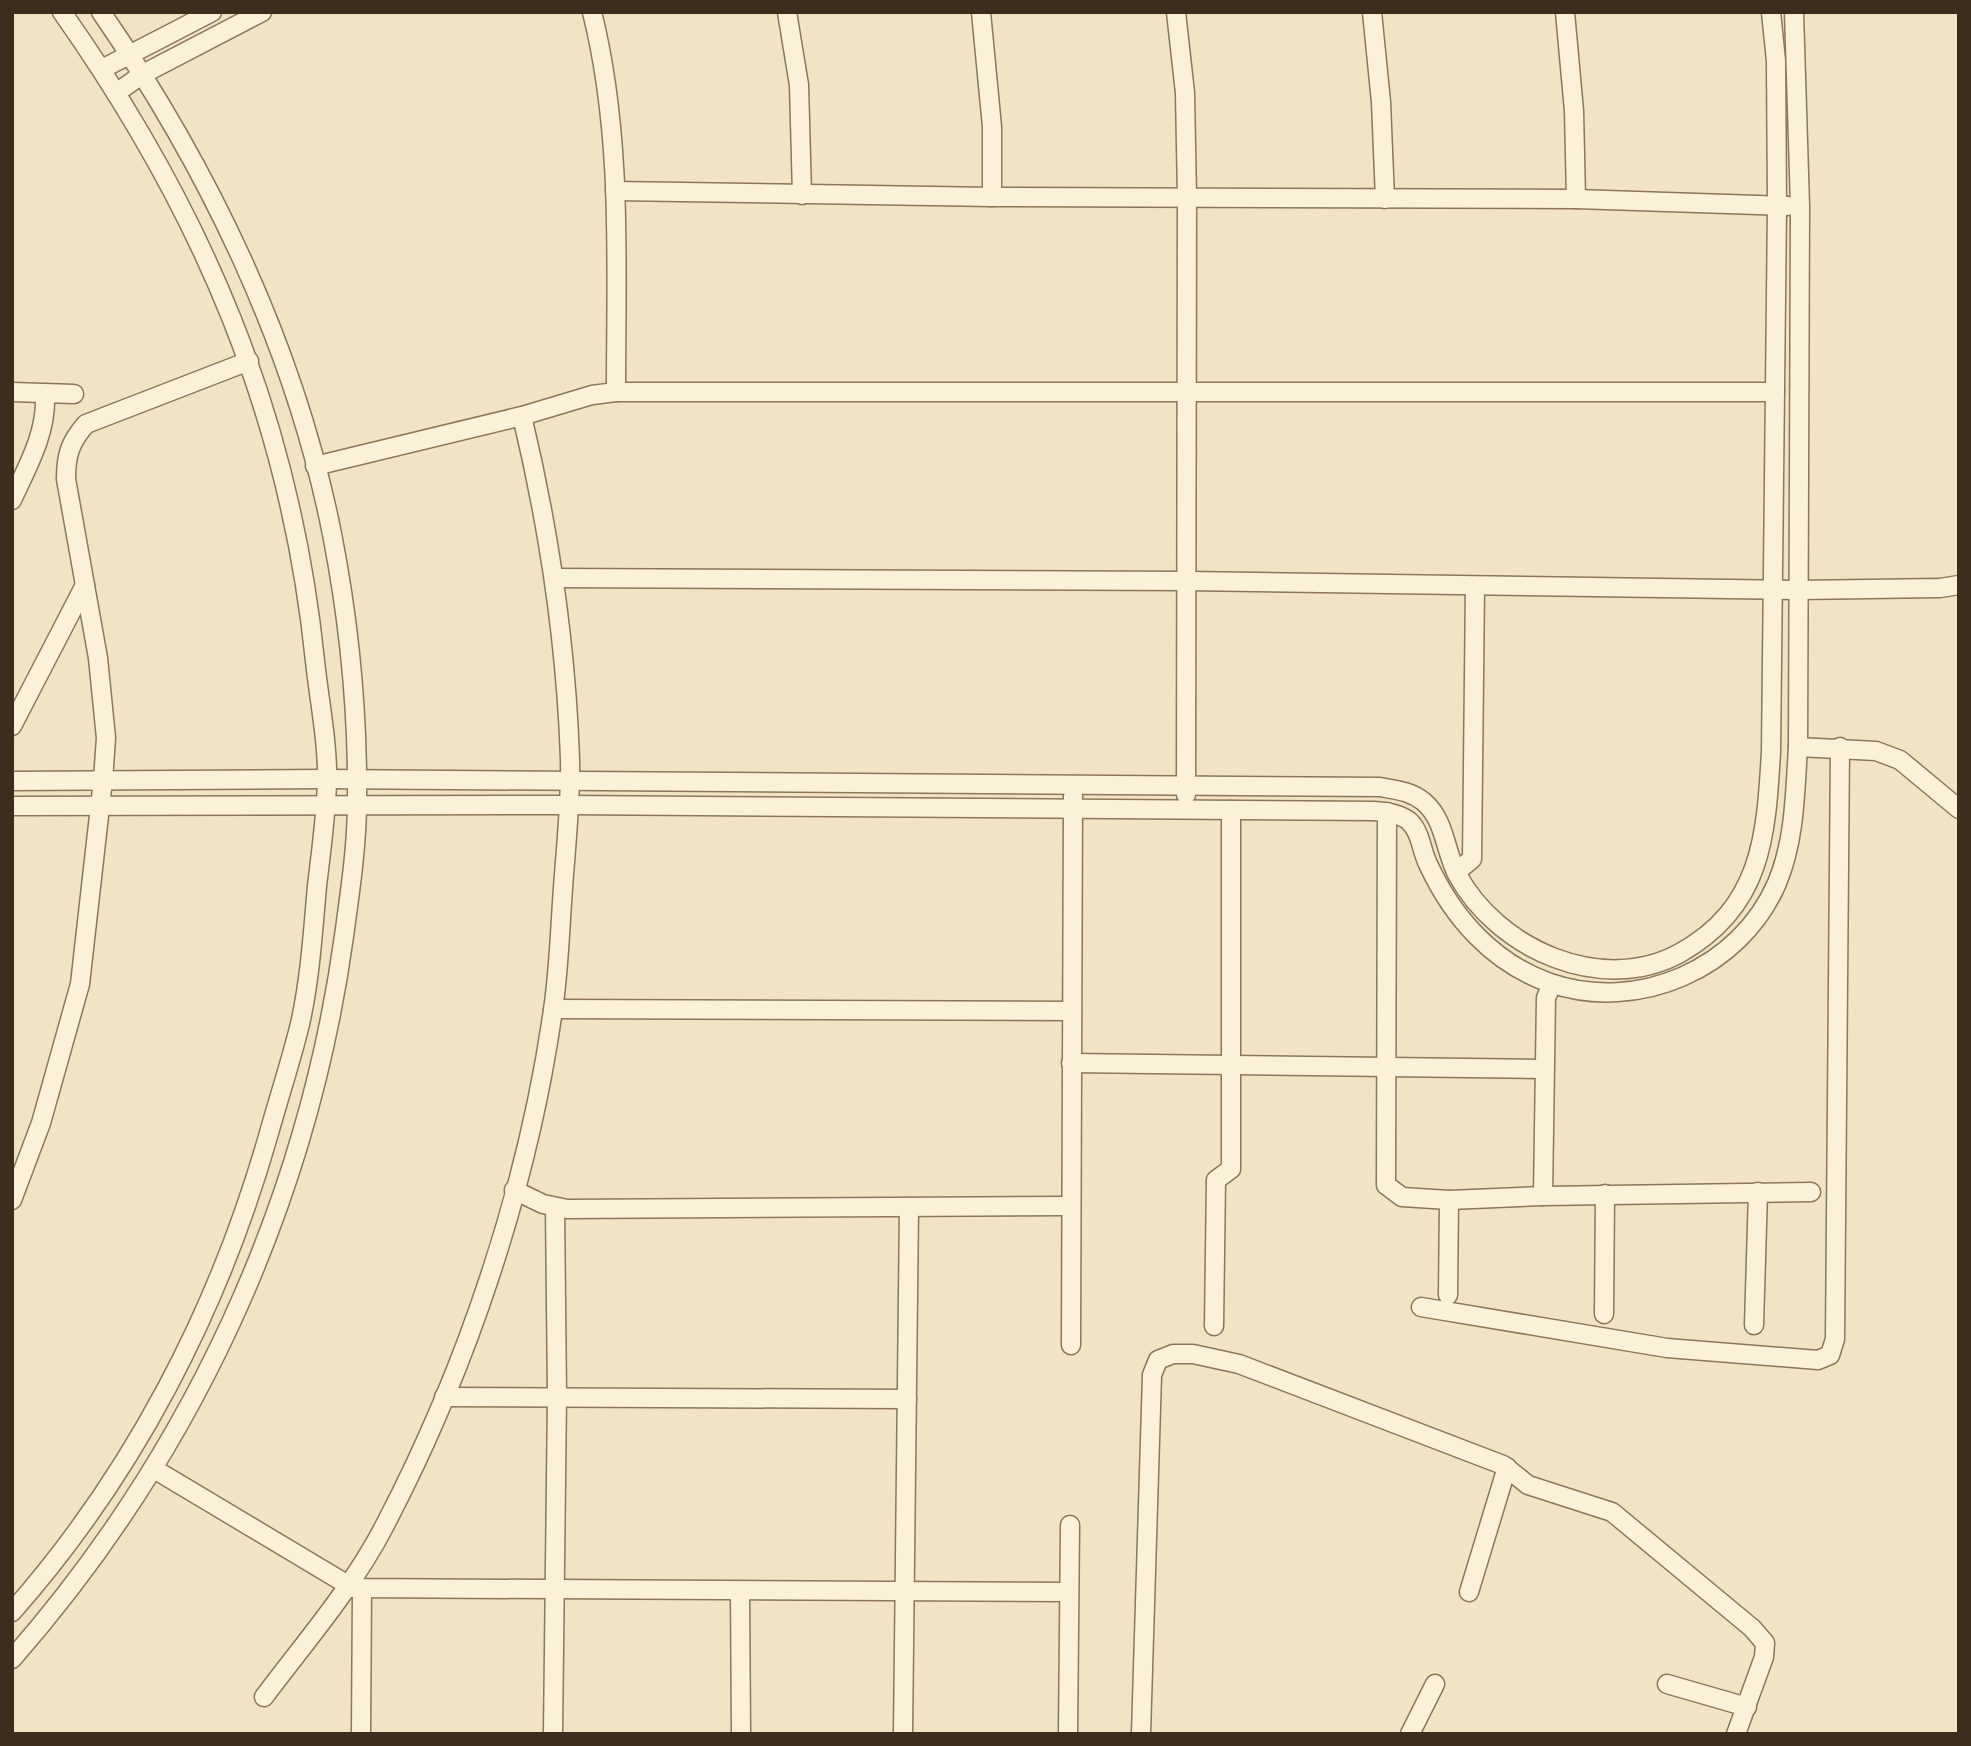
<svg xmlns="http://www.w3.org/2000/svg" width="1971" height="1746" viewBox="0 0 1971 1746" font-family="'Crimson Pro',serif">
<rect width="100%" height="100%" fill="#f1e4c5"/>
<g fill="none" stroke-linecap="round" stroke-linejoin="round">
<defs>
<g id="minor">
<path d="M592 12C623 136 616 265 616 392"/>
<polyline points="787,12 799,85 802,195"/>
<polyline points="981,12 992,127 992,197"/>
<polyline points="1176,12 1185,93 1187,198 1186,795"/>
<polyline points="1372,12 1381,102 1385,199"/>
<polyline points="1565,12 1574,111 1576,199"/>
<polyline points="102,69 212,12"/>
<polyline points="116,93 143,74 262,12"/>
<polyline points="615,191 992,197 1576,199 1788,206"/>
<polyline points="12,392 74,394"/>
<polyline points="315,466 522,416 592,395 616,392 1775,392"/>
<path d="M12 500C28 465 47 433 45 394"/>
<polyline points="556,578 1188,581 1797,590 1940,588 1959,585"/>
<polyline points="12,726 85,585"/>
<polyline points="1798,747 1876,751 1900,760 1959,809"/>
<path d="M12 781 327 779 1380 787C1396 790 1411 791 1424 802 1445 820 1445 851 1457 874 1497 949 1602 996 1680 953 1762 907 1766 837 1771 752L1777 206 1776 61 1771 12"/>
<path d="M12 806 569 805 1373 811C1385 812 1399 813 1409 821 1421 832 1421 850 1428 864 1453 918 1493 963 1550 983 1638 1013 1740 969 1777 883 1795 840 1795 793 1798 747L1800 206 1794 12"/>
<polyline points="1387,812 1386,1185 1402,1197 1449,1200 1543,1196"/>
<polyline points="1456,872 1472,859 1475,586"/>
<polyline points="1552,984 1546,998 1543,1196 1811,1192"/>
<polyline points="553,1009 1072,1011"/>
<polyline points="1071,1063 1544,1069"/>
<polyline points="514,1190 543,1204 567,1209 1070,1206"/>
<path d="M12 1200 41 1123 80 984 103 780 106 738 98 658 66 479C66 455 70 442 86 424L249 361"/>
<polyline points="1448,1295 1449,1200"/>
<polyline points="1421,1307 1667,1348 1818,1360 1830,1355 1835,1339 1840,747"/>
<polyline points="1604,1314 1605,1194"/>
<polyline points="1754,1325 1758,1192"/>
<polyline points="1214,1326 1216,1180 1231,1169 1231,810"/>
<polyline points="1071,1345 1073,796"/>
<polyline points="444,1397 907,1399"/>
<polyline points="154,1469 353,1588 1069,1592"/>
<polyline points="740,1591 741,1734"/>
<polyline points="1469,1592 1507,1467"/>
<path d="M12 1612C134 1474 219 1309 269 1133 279 1097 291 1061 300 1024 310 980 313 931 317 886 321 852 326 817 327 782 328 742 319 700 315 661 290 416 203 212 62 12"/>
<path d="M12 1659C191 1455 307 1205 344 936 350 892 357 846 357 802 358 714 349 621 332 534 295 347 209 169 101 12"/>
<polyline points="1667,1684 1747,1707"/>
<path d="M264 1697C306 1641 353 1587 385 1525 467 1368 528 1186 553 1010 559 970 560 928 563 888 566 845 571 802 570 759 566 642 549 529 522 416"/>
<polyline points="361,1734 362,1590"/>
<polyline points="553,1734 557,1396 555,1208"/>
<polyline points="903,1734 909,1207"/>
<polyline points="1068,1734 1070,1525"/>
<polyline points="1141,1734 1152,1375 1158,1360 1173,1354 1193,1354 1239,1364 1503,1465 1528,1485 1612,1512 1752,1628 1765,1643 1764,1657 1736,1734"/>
<polyline points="1410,1734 1435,1684"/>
</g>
</defs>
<use href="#minor" stroke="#8d765a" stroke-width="21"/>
<use href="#minor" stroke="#fbf1d9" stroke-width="18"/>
</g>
<rect width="1971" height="1746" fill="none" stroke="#3c2d1f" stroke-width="28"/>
</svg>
